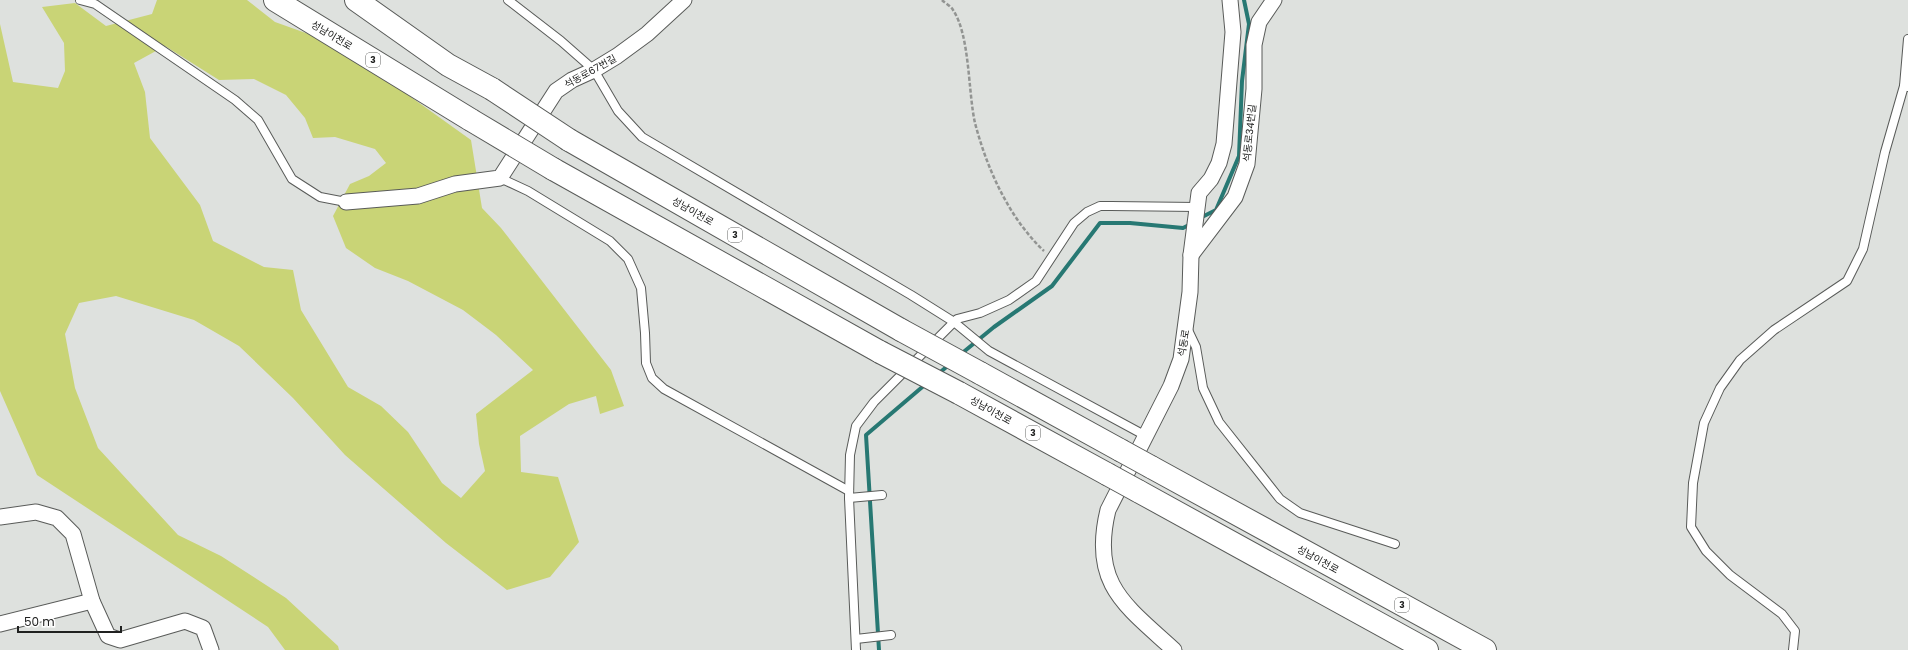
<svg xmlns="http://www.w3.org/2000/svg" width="1908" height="650" viewBox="0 0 1908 650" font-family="Poppins,'Noto Sans KR',sans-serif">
<rect width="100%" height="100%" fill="#dee1de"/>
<path fill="#c9d476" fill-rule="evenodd" d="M157 0H247L275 22 317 37 362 62 471 140 482 208 501 228 611 370 624 406 600 414 596 396 569 404 520 436 521 472 558 477 579 542 550 577 507 590 446 543 345 455 293 398 239 346 194 320 116 296 79 303 65 334 75 388 98 448 178 535 221 556 286 598 338 646 339 650H285L268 627 37 475 0 391V24L13 82 58 88 65 71 64 43 42 7 75 3 106 26 152 14ZM165 46 219 80 254 79 286 95 305 118 313 138 335 137 375 149 386 163 369 176 350 184 333 216 346 248 375 268 408 281 463 310 496 335 533 370 476 414 479 444 485 471 461 498 442 483 408 432 381 406 348 387 301 310 293 270 264 267 213 241 200 205 150 138 145 92 134 63Z"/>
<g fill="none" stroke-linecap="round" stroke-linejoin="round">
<g stroke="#277873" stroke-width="4">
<polyline points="1200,218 1216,210 1239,156 1242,81 1249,24 1244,0"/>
<polyline points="961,354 994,327 1052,286 1100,223 1130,223 1183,228 1191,224"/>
<polyline points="938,374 950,364"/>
<polyline points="879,650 866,435 927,383"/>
</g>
<defs>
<g id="lane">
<polyline points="80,0 95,4 235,100 258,120 292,179 320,197 346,202"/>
<polyline points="508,0 561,41 594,70 618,111 642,137 911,295 954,322 989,351 1146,436"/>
<polyline points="1908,39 1904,86 1908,87"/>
<polyline points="500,178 528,191 610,241 628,259 641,288 645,333 646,363 652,378 664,389 849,491"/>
<polyline points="1187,328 1196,347 1203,388 1219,422 1280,499 1300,513 1395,544"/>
<polyline points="849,498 882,495"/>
<polyline points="856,639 891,635"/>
<polyline points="856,650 849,498 850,455 856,426 874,402 957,319 980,313 1009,300 1036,281 1074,223 1087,212 1100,206 1111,206 1197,207"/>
<polyline points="1793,650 1795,631 1782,614 1730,575 1706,551 1691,527 1693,483 1704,423 1720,388 1740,360 1774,330 1847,281 1863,249 1885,152 1904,86"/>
</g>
<g id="street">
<polyline points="346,202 418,196 455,184 500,178 556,91 572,80 594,70 617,56 647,34 684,0"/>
<polyline points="1191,255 1235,197 1247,164 1254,89 1254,45 1259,22 1274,0"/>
<polyline points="0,517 36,512 57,518 73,534 92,601 108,636 120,640 185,621 203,628 211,650"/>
<polyline points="0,624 92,601"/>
<path d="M1174 650C1125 605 1090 584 1108 510L1171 386 1181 359 1190 292 1191 255 1199 193 1211 179 1219 163 1224 144 1233 32 1230 0"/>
</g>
<g id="highway">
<polyline points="275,0 471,120"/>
<polyline points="356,0 448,65 492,89"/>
<polyline points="569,140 901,330"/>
<polyline points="553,169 880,352"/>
<polyline points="980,373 1120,450"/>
<polyline points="959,393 1107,474"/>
<polyline points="1151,467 1485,650"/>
<polyline points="1138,491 1427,650"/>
</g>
</defs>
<use href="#lane" stroke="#595b59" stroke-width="10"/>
<use href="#street" stroke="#595b59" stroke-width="17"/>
<use href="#highway" stroke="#595b59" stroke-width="24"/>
<path stroke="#929492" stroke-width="2.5" stroke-dasharray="4 2" stroke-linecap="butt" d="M942 0C945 3 951 6 953 10 970 35 968 92 975 123 987 169 1009 218 1044 251"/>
<use href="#lane" stroke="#fff" stroke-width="8"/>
<use href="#street" stroke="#fff" stroke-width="15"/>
<use href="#highway" stroke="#fff" stroke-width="22"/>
<defs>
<g id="highway-bridge">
<polyline points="492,89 569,140"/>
<polyline points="471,120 553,169"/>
<polyline points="901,330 980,373"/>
<polyline points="880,352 959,393"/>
<polyline points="1120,450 1151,467"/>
<polyline points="1107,474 1138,491"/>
</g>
</defs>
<use href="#highway-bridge" stroke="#595b59" stroke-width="24" stroke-linecap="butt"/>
<use href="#highway-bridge" stroke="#fff" stroke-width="22"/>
</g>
<g text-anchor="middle" stroke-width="3.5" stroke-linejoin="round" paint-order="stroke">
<g fill="#fff" stroke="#636463" stroke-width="1">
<rect x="366" y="53" width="14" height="14" rx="3"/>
<rect x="728" y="228" width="14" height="14" rx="3"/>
<rect x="1026" y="426" width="14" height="14" rx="3"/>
<rect x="1395" y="598" width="14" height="14" rx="3"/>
</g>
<g font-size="9" font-weight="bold" fill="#202120">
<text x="373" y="63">3</text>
<text x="735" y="238">3</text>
<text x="1033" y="436">3</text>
<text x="1402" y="608">3</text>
</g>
<g font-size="10" fill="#202120" stroke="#fff">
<text transform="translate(332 35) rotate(31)" y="4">성남이천로</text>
<text transform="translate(590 71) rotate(-29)" y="4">석동로67번길</text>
<text transform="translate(1249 133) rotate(-84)" y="4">석동로34번길</text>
<text transform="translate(693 211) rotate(30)" y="4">성남이천로</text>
<text transform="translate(1183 343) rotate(-80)" y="4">석동로</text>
<text transform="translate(991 410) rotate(29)" y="4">성남이천로</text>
<text transform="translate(1318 559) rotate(29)" y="4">성남이천로</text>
</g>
</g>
<path d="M18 626v6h103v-6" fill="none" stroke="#202120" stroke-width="2"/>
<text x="24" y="626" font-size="12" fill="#202120" stroke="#ffffff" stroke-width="3" paint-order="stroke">50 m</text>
</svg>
